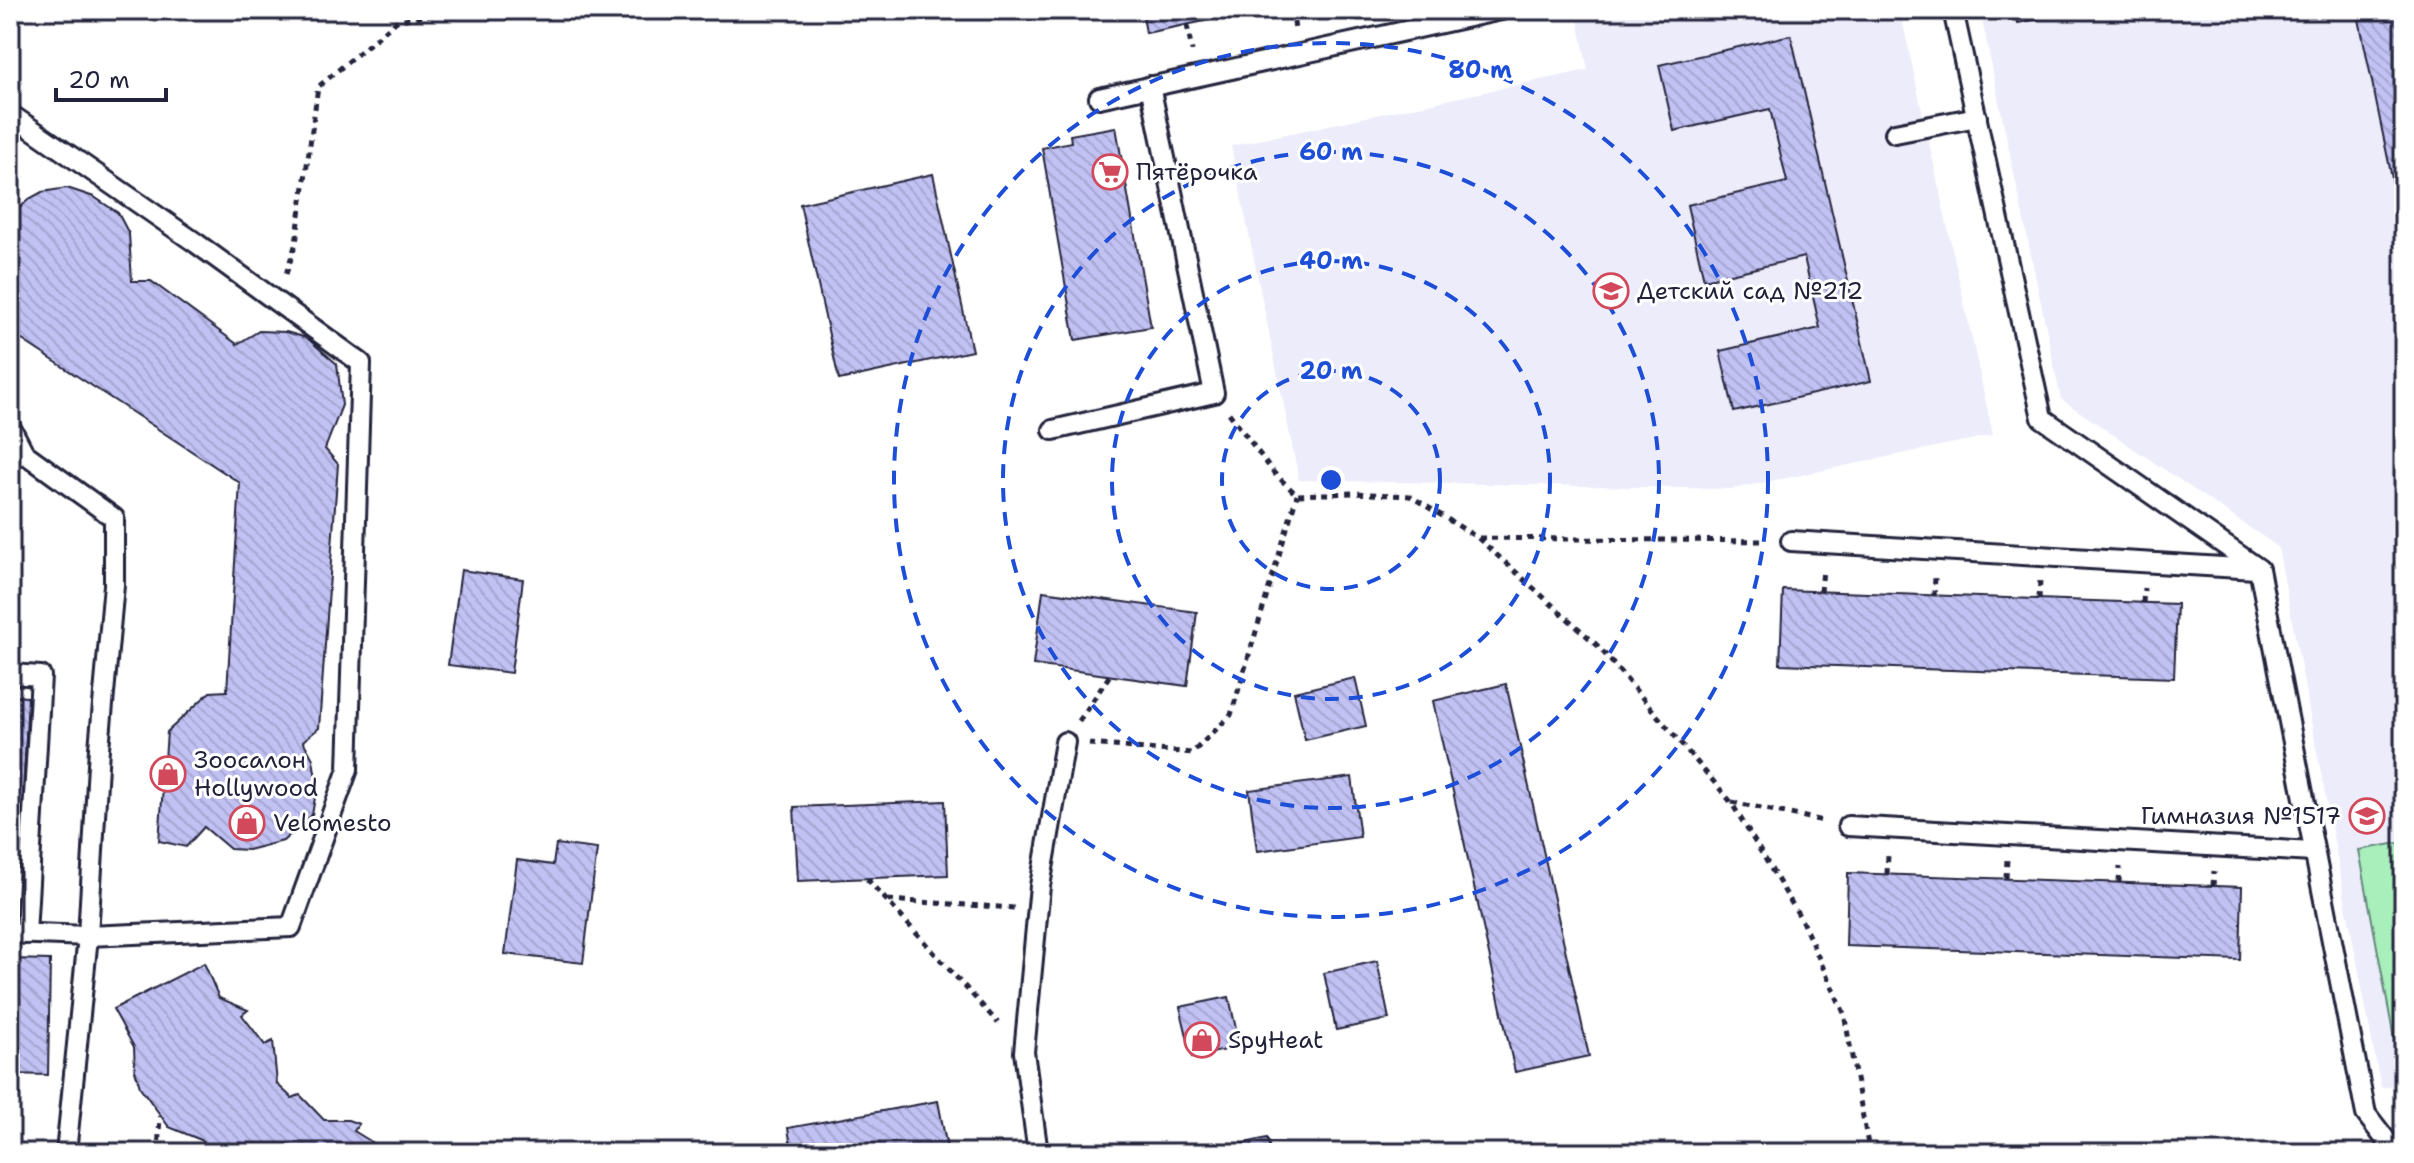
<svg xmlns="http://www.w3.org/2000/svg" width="2414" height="1163" viewBox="0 0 2414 1163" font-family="'Shantell Sans',sans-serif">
<defs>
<pattern id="building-back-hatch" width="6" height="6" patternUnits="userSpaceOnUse" patternTransform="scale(2)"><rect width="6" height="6" fill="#c1c1f3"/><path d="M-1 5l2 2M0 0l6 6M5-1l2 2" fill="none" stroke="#a6a6d1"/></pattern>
</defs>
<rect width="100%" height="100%" fill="#fff"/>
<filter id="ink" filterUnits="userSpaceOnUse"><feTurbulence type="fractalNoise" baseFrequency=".0125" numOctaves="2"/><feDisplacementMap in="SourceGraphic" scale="16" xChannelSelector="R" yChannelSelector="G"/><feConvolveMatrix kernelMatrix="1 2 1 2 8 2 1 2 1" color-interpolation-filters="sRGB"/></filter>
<g filter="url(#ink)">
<g fill="#ececfb">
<polygon points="1576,10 1900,10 1993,435 1733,489 1299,480 1231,146 1588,70"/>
<polygon points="1980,10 2404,10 2404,1084 2381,1088 2278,547 2061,399"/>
</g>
<polygon fill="#a8efbc" stroke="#65887c" stroke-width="2" points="2404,842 2404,1042 2395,1044 2359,850"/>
<g fill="url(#building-back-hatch)" stroke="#22223b" stroke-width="2">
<polygon points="1142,10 1259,10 1146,33"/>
<polygon points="2015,10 2056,10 2057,15 2018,23"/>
<polygon points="2404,10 2404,236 2359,19"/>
<polygon points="1791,35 1871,381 1734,412 1720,351 1820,328 1804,257 1704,280 1687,205 1787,182 1770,109 1674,131 1659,65"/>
<polygon points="1116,127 1151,327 1075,340 1042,148 1071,142 1070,135"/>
<polygon points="933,174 972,351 839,380 800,204"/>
<polygon points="67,188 94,197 118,213 129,234 132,281 151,281 237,344 259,331 286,332 307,338 337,364 342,405 325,449 338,464 319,728 303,741 313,759 317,786 312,815 283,841 248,850 230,849 204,827 186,847 159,841 167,732 210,692 227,691 240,483 10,332 10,217 29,199 42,192"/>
<polygon points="461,570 523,579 511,673 448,665"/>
<polygon points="1783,590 2177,604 2174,678 1780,664"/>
<polygon points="1043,591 1197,612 1187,686 1033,665"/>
<polygon points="1355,678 1366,726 1305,740 1294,692"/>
<polygon points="1506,684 1589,1056 1515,1072 1433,701"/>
<polygon points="10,696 28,697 21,835 10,835"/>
<polygon points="1352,777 1360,837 1257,851 1249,790"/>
<polygon points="945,801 948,875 798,881 794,807"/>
<polygon points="556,844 597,849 583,963 505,954 517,860 553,865"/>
<polygon points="1848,873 2242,887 2240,960 1846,946"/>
<polygon points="10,959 50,960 48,1075 10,1074"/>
<polygon points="1377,961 1389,1019 1336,1030 1324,973"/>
<polygon points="204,963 219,998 248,1010 242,1015 265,1045 273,1041 277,1084 292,1098 300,1095 324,1120 348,1120 359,1124 354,1131 388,1152 394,1145 399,1153 218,1153 201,1140 169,1127 140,1087 135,1070 134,1047 113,1009"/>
<polygon points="1229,997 1240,1047 1192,1057 1180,1007"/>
<polygon points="938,1101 948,1153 792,1153 788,1128"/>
<polygon points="1267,1138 1271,1153 1217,1153 1216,1150"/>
</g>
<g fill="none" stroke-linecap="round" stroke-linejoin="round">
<defs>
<g id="lane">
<polyline points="1953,10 2042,418 2259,569 2366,1114 2396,1153"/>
<polyline points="1099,98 1501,10"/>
<polyline points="10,114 196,243 361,363 348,769 291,927 88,936 10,933"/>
<polyline points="1895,133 1977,117"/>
<polyline points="10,426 24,453"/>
<polyline points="1053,430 1214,393 1150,86"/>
<polyline points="10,460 24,453 114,518 114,585 99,748 88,936 66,1153"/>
<polyline points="1791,541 2256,569"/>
<polyline points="10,674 41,676 26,934"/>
<polyline points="1848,826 2313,852"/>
<polyline points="1038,1153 1024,1052 1040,886 1065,742"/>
</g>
</defs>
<use href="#lane" stroke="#22223b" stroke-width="24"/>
<g stroke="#22223b" stroke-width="5" stroke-dasharray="6 6" stroke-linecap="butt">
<polyline points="1292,10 1295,29"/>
<polyline points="1187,25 1192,51"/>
<polyline points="286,274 296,243 318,87 398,20 464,10"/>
<polyline points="1229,413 1274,473 1297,495 1353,493 1410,496 1478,538 1598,646 1731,802 1800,917 1844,1013 1869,1150 1939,1153"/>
<polyline points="1479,538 1765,541"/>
<polyline points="1821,592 1823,569"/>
<polyline points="1934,596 1935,577"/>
<polyline points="2039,599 2040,580"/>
<polyline points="2143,603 2144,588"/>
<polyline points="1079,721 1110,675"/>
<polyline points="1089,744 1192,753 1231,715 1297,495"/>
<polyline points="1732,802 1824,821"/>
<polyline points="1887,874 1888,855"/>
<polyline points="2006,878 2007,859"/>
<polyline points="867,879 998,1023"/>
<polyline points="2119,882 2120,867"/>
<polyline points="2213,886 2214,871"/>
<polyline points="888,900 1014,908"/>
<polyline points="158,1153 160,1116"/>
<polyline points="1861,1153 1869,1150 1870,1152"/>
</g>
<use href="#lane" stroke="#fff" stroke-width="18"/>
</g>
</g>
<g fill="none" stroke="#1d4ed8" stroke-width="4" stroke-dasharray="14 10">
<circle cx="1331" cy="480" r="109"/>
<circle cx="1331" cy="480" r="219"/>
<circle cx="1331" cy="480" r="328"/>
<circle cx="1331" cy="480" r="437"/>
</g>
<defs>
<symbol id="supermarket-ring" viewBox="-11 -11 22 22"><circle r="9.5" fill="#fff" stroke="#d1495b" stroke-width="1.5"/><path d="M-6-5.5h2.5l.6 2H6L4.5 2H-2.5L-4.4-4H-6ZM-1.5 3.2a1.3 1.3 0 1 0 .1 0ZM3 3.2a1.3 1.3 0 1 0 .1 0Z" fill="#d1495b"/></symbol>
<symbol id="school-ring" viewBox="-11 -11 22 22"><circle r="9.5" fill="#fff" stroke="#d1495b" stroke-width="1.5"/><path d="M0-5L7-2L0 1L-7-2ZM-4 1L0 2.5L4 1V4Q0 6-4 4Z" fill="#d1495b"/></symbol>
<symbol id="shop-ring" viewBox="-11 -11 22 22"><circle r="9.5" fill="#fff" stroke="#d1495b" stroke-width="1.5"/><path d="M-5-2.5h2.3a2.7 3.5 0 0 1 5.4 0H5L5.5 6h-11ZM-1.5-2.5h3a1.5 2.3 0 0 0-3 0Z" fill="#d1495b"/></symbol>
</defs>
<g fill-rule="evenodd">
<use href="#supermarket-ring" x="1090" y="152" width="40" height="40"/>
<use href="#school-ring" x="1591" y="271" width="40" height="40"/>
<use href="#shop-ring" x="148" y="754" width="40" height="40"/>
<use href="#school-ring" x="2347" y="796" width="40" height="40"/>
<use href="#shop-ring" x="227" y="803" width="40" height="40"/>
<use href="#shop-ring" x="1182" y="1020" width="40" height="40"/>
</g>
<g text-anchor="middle" stroke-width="6" stroke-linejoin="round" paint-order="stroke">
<g font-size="24" fill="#22223b" stroke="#fff" text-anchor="start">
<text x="1136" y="180">Пятёрочка</text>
<text x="1637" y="299">Детский сад №212</text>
<text x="194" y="768">Зоосалон<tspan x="194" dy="28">Hollywood</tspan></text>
<text x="2341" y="824" text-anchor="end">Гимназия №1517</text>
<text x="273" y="831">Velomesto</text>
<text x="1228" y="1048">SpyHeat</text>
</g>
</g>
<circle cx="1331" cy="480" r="12" fill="#1d4ed8" stroke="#fff" stroke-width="4"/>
<g font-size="24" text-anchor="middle" font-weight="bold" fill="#1d4ed8" stroke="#fff" stroke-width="6" stroke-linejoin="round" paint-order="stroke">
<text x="1480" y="78">80 m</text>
<text x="1331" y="160">60 m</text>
<text x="1331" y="269">40 m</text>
<text x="1331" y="379">20 m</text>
</g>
<rect width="2414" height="1163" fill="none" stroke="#fff" stroke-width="40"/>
<rect x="20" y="20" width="2374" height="1123" fill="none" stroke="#22223b" stroke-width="3" filter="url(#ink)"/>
<path d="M56 88v12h110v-12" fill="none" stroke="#22223b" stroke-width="4"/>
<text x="68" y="88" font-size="24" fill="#22223b" stroke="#ffffff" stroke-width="6" paint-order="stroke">20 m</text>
</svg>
